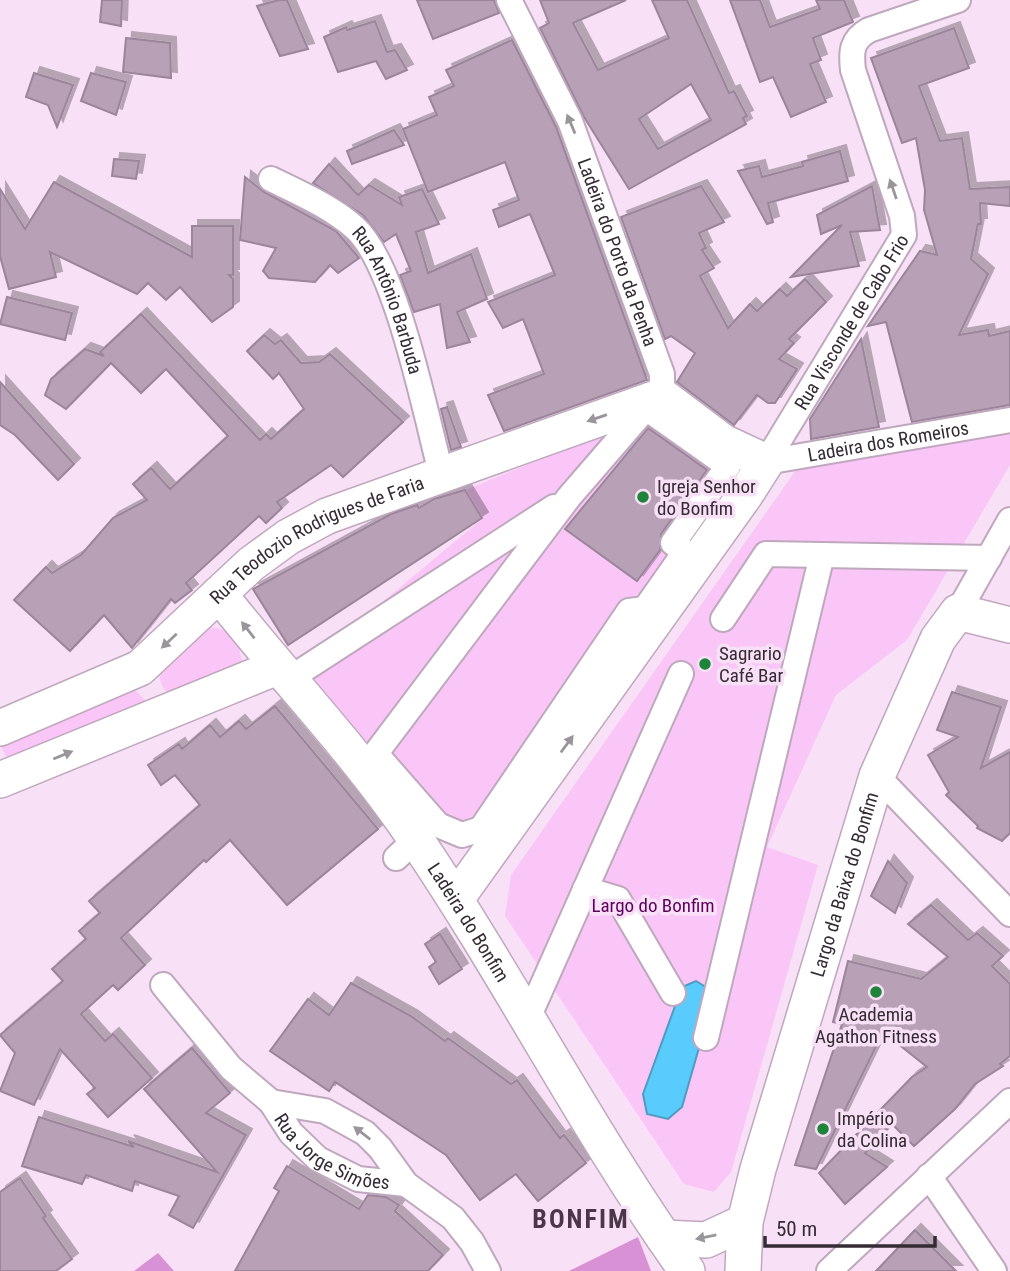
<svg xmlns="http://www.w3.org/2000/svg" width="1010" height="1271" viewBox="0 0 1010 1271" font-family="'Roboto Condensed',sans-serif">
<defs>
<filter id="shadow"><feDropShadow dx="6" dy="-6" stdDeviation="0" flood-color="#0004"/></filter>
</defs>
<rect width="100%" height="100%" fill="#f8e0f6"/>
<g fill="#fac6f7">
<polygon points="658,412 742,470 489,833 428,823 302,669 482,519 465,490"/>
<polygon points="1010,429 1010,465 907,640 836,695 767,847 818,865 731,1172 714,1192 684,1184 505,916 511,875 796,470"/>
<path d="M208 627C231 628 240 642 242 664L170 695C160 686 158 678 160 665Z"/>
<polygon points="133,688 145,700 145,709 10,763 0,745"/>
</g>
<g fill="#d991d6">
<polygon points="638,1237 651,1271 569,1271"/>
<polygon points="158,1253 174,1271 134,1271"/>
</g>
<polygon fill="#5acbfd" stroke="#4f9bc1" stroke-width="2" points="696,981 709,989 711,1006 682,1107 668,1119 647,1114 643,1094 682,987"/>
<g fill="#b8a1b6" stroke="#9b859a" stroke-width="2" fill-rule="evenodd" filter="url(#shadow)">
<polygon points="102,0 122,0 121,26 100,22"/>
<polygon points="279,0 287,0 308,49 280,56 257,6"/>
<polygon points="417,0 494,0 499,13 433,39"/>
<path d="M540 0H626L573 23 598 70 669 38 652 0H687L729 93 734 91 747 116 743 118 746 124 629 189 584 117 540 28 549 23ZM691 84 711 120 658 149 639 119Z"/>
<polygon points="730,0 760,0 770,27 820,9 816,0 844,0 853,22 813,38 821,60 810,64 826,102 791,117 773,77 760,82"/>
<polygon points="375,21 387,52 395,50 407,70 386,79 376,61 338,72 324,37 346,27 347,30"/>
<polygon points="954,28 969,68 919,86 940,141 962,138 970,189 1010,187 1010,206 980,203 981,224 978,224 971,259 988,274 959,335 988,330 989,336 1010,331 1010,405 912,422 886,322 868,326 920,251 937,255 924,210 925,190 916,138 902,143 871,58"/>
<polygon points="126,38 170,43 171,78 123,72"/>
<polygon points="512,40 556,127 647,380 504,431 488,395 544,374 523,319 503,328 488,302 555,275 530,214 499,227 493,210 519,200 505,162 428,192 403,129 437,115 429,97 454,86 446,70"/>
<polygon points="34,73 73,85 57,127 48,105 26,97"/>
<polygon points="91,73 126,82 116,115 81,101"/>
<polygon points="394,130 404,145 352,164 347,151"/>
<polygon points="840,151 848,181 768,203 773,222 767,224 738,171 759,166 762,177 803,166 802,162"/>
<polygon points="114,159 139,161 136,179 112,176"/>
<polygon points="329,164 358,195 369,185 402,205 399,197 422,189 439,224 416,232 428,273 471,254 487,299 457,312 470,342 447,348 440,304 414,312 400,275 411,271 396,234 384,242 363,215 313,183"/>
<polygon points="245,177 264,192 336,231 359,258 338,273 330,265 315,282 269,278 263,271 276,248 240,240"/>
<polygon points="54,182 192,257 192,226 233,226 233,275 229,275 233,279 233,307 212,322 180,287 166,300 148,283 137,294 50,252 56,277 9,289 0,256 0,189 25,229"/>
<polygon points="701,186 724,222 699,233 706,248 702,250 714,268 700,276 728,328 750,304 757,311 780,289 787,296 805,279 826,302 789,339 794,343 779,359 797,369 775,403 768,403 757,395 734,425 677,382 695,353 671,336 665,339 621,217"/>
<polygon points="872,186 880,230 850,232 859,266 791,277 842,225 821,234 817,215"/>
<polygon points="7,297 72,313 65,340 0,324"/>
<polygon points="141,314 260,440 266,434 271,439 304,409 279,373 273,379 247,351 264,335 275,344 281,340 301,363 319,362 330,354 403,422 343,477 331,465 277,502 282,508 266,523 259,516 186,583 192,590 175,603 171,599 132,648 104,615 70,651 14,600 46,567 52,573 81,555 113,518 147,500 133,484 151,468 170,489 228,436 166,369 141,393 111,363 66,409 45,395 51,379 85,349 104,356 100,352"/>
<polygon points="861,339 879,427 811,439 810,419"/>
<polygon points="0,382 74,464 58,480 15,435 0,425"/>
<polygon points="447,407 461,447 451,450 441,409"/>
<polygon points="648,428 707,470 661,534 660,550 637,581 565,529"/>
<polygon points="465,490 482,518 288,645 253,589 391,514 417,505 419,508 434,499"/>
<polygon points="952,692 1001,707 981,768 1010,752 1010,833 1002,841 977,828 978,826 946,795 949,792 928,755 958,737 937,730"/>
<polygon points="275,706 378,829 287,905 230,840 206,862 204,860 121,938 145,965 118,990 113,985 81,1014 105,1041 113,1034 152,1078 108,1117 87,1094 95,1088 60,1049 34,1105 0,1091 15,1053 0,1035 63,981 52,969 86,939 79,931 100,913 89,901 200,805 175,775 161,785 148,765 179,744 182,749 210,725 220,737 239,721 246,729"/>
<polygon points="888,861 907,883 895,913 871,896"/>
<polygon points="931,905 968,940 977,933 1003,956 992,966 1010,984 1010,1056 1000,1064 1003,1066 975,1084 955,1109 914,1146 892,1124 865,1153 887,1167 845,1204 819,1173 912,1077 927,1067 883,1032 816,1169 795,1165 842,1024 833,1022 848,961 921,979 948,957 908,924"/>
<polygon points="440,934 462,969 439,984 429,967 436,962 425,944"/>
<polygon points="351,983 411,1016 445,1041 448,1038 511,1084 517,1080 560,1138 564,1135 586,1163 538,1201 516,1174 480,1200 446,1155 335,1082 329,1091 270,1051 308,999 329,1015"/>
<polygon points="192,1048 230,1093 206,1113 246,1135 193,1228 169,1215 179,1196 135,1181 132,1191 86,1175 82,1184 22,1166 39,1117 134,1147 128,1141 217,1172 144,1089"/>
<polygon points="287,1166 359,1209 368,1195 386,1197 399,1205 395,1211 443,1255 428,1271 235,1271 279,1191 274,1188"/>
<polygon points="20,1178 46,1216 43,1218 72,1259 56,1271 0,1271 0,1192"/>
<polygon points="915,1230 956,1271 876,1271"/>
</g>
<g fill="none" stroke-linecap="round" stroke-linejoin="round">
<defs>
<g id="street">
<path id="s1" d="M509 0 570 121 662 374V396"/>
<path id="s2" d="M271 179C299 193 330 206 354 227 396 263 426 416 441 473"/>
<path id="s3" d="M766 462 904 235 902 216 853 70C851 52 851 40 869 30L958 0"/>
<path id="s4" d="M766 462 1010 420"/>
<polyline points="958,612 1010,520"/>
<polyline points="723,619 766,554 989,558"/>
<polyline points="303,670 554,507"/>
<polyline points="364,769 569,497 646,408 728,466 673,543 685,552 645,609 629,611 481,829 462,835 438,825 376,754"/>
<polyline points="877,776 1010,914"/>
<polyline points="396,858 416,839"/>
<polyline points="585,889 618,899 673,993"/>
<path id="s5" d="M163 985 231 1068 271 1102 291 1133 318 1159 358 1179 406 1184"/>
<polyline points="528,1018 681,674"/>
<polyline points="706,1038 822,555"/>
<polyline points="271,1102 325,1111 365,1133 380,1148 406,1184 453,1218 472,1242 488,1271"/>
<polyline points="929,1176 994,1271"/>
<polyline points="829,1271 1010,1101"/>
</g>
<g id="secondary">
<path id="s6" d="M219 594C284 677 359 754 417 841 512 982 589 1134 687 1271"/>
<path id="s7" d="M0 728 140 668 251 564 288 537 327 516 662 396 723 442 766 462 745 495 456 899"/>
<polyline points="0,780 277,667"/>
<polyline points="664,1238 706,1240 745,1222"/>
<path id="s8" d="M743 1271 745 1222 758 1169 877 776 938 639 958 612 1010 625"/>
</g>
</defs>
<use href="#street" stroke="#bfa8bd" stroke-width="28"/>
<use href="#secondary" stroke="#bfa8bd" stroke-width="38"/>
<use href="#street" stroke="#fff" stroke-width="24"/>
<use href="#secondary" stroke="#fff" stroke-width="35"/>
</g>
<defs><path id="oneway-solid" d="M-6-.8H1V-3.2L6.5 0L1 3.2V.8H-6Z" transform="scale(1.75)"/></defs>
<g fill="#9a959a">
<use href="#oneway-solid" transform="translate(571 124) rotate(-113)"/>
<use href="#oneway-solid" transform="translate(893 189) rotate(-109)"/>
<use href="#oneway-solid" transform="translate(597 418) rotate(161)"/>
<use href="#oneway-solid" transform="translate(248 630) rotate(-128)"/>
<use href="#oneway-solid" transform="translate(169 641) rotate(137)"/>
<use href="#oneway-solid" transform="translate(567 744) rotate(-54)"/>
<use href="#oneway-solid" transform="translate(63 755) rotate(-22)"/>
<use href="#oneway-solid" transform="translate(362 1133) rotate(-142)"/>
<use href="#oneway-solid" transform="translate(706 1237) rotate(169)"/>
</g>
<g fill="#1e8439" stroke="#f8e0f6" stroke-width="2.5">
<circle cx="643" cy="497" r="7"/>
<circle cx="705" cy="664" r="7"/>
<circle cx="876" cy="992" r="7"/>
<circle cx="823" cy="1129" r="7"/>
</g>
<g text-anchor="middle" stroke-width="7" stroke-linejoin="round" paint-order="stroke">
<g font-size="19" fill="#342b34" stroke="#f8e0f6">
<text dy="7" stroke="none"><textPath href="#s1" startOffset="275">Ladeira do Porto da Penha</textPath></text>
<text dy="7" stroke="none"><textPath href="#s2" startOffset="178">Rua Antônio Barbuda</textPath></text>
<text dy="7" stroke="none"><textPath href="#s3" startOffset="164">Rua Visconde de Cabo Frio</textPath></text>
<text dy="7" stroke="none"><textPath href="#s4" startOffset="124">Ladeira dos Romeiros</textPath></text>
<text dy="7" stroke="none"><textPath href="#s7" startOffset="374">Rua Teodozio Rodrigues de Faria</textPath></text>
<text dy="7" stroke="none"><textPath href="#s8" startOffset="401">Largo da Baixa do Bonfim</textPath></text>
<text dy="7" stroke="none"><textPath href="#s6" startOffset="413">Ladeira do Bonfim</textPath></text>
<text dy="7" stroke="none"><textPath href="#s5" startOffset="243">Rua Jorge Simões</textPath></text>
</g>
<g font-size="19" fill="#342b34" stroke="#f8e0f6" text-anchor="start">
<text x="657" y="493">Igreja Senhor<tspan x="657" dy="22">do Bonfim</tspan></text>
<text x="719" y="660">Sagrario<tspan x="719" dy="22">Café Bar</tspan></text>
<text x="876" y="1021" text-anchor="middle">Academia<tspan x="876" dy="22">Agathon Fitness</tspan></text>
<text x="837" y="1125">Império<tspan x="837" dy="22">da Colina</tspan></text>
</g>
<g font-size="19" fill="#5d005d" stroke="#f8e0f6">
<text x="653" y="912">Largo do Bonfim</text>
</g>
<g font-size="26" font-weight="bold" letter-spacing="2" fill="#4b3749" stroke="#f8e0f6">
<text x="581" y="1228">BONFIM</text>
</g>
</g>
<path d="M765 1236v10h170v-10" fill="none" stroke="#342b34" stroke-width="3.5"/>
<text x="776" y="1236" font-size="21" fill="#342b34" stroke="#f8e0f6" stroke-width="5" paint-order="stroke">50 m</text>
</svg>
